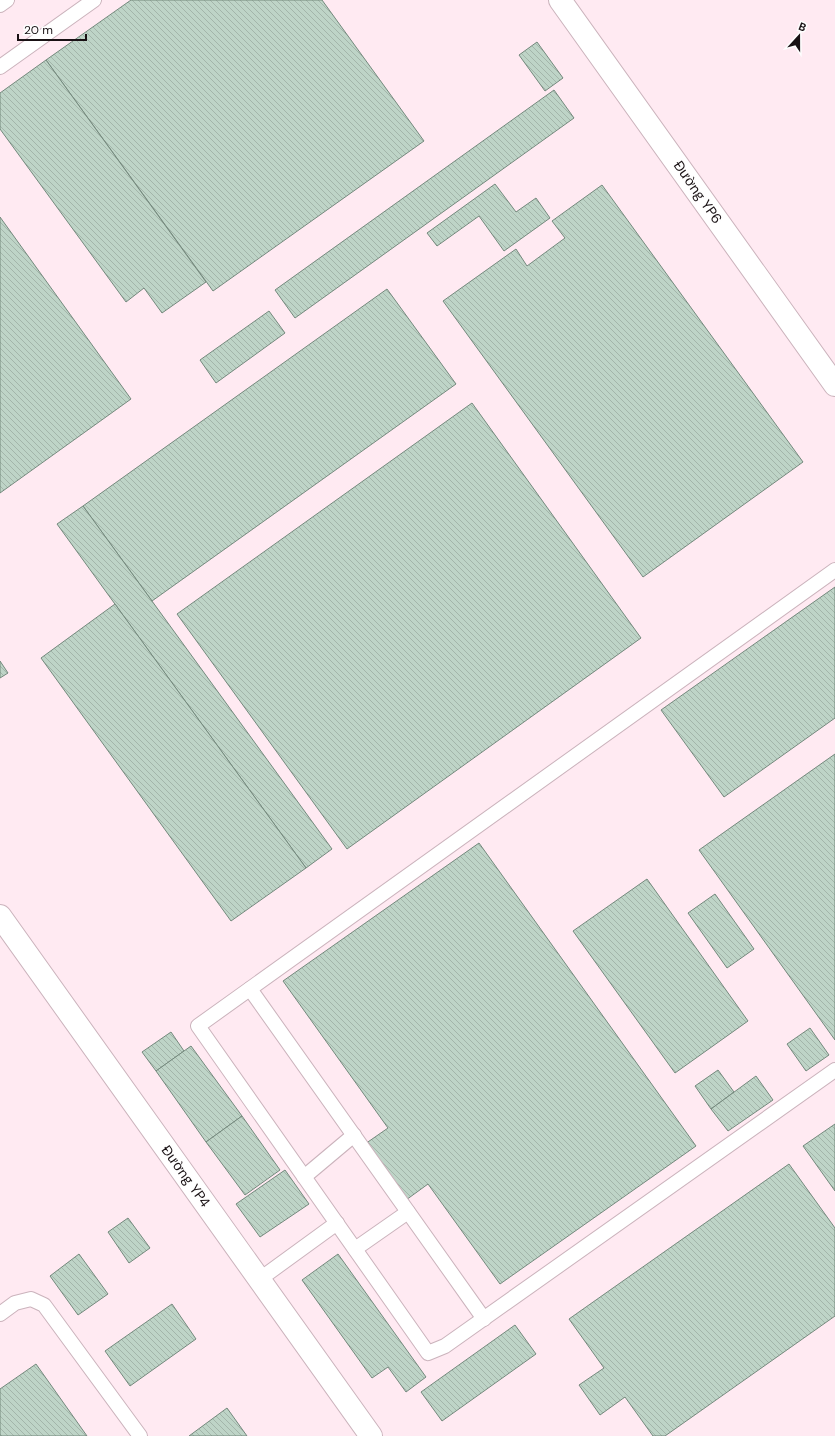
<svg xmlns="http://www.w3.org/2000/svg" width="835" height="1436" viewBox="0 0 835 1436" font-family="'DM Sans',sans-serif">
<defs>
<pattern id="building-back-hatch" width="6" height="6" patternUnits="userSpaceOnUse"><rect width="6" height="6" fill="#bed4c7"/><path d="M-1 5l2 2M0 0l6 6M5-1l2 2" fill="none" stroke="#a3b5aa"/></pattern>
</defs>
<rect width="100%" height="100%" fill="#ffeaf2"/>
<g fill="url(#building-back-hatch)" stroke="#74897d">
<polygon points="131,0 322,0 424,141 213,291 46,60"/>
<polygon points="537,42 563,78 545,91 519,55"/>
<polygon points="46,60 206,282 162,313 144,288 126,302 0,129 0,93"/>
<polygon points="554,90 574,118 295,318 275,290"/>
<polygon points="495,184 516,212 536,198 550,218 504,251 479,216 437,246 427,233"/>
<polygon points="602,185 803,462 643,577 443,301 516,249 527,266 565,238 552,221"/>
<polygon points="0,217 131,399 0,493"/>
<polygon points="387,289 456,384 152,601 83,506"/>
<polygon points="269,311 285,333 216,383 200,360"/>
<polygon points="472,403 641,638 347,849 177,614"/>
<polygon points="83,506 332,849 306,868 57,524"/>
<polygon points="835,587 835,718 724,797 661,710"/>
<polygon points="115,604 306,868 231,921 41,658"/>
<polygon points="0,661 8,673 0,678"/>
<polygon points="835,754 835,1040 699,850"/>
<polygon points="479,843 696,1146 500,1284 428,1184 406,1200 365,1144 388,1128 283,981"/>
<polygon points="647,879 748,1021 675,1073 573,931"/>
<polygon points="715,894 754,949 727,968 688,913"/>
<polygon points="810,1028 829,1055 806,1071 787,1044"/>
<polygon points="171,1032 184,1051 156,1071 142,1052"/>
<polygon points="191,1046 242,1116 206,1142 156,1071"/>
<polygon points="718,1070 734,1092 711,1109 695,1086"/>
<polygon points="756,1076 773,1100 728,1131 711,1109"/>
<polygon points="242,1116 280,1170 245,1195 206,1142"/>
<polygon points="835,1124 835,1191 803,1146"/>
<polygon points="789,1164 835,1228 835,1316 665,1436 653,1436 625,1397 600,1415 579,1385 604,1368 569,1319"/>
<polygon points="285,1170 309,1204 260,1237 236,1204"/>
<polygon points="128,1218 150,1248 129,1263 108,1232"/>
<polygon points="79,1254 108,1294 78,1315 50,1276"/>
<polygon points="338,1254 426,1377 406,1392 388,1367 372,1378 302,1280"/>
<polygon points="172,1304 196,1339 130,1386 105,1351"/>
<polygon points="515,1325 536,1354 442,1421 421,1392"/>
<polygon points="36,1364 87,1436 0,1436 0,1389"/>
<polygon points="227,1408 247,1436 189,1436"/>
</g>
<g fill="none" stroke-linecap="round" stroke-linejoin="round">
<defs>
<g id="service">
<polyline points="0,5 7,0"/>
<polyline points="0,67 94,0"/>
<polyline points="835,570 198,1026 428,1353 445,1346 835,1070"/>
<polyline points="250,989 484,1319"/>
<polyline points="304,1177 354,1135"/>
<polyline points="355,1249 408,1212"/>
<polyline points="260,1279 337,1223"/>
<polyline points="0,1314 15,1303 31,1299 44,1305 140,1436"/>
</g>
<g id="minor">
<polyline points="560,0 835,385"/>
<polyline points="0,916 371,1436"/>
</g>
</defs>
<use href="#service" stroke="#cbb3bc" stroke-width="16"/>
<use href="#minor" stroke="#cbb3bc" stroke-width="24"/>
<use href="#service" stroke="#fff" stroke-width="14"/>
<use href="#minor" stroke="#fff" stroke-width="22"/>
</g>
<g text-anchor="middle" stroke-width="3.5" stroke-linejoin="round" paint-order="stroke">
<g font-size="14" fill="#191114" stroke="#fefefe">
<text transform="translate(698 192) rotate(55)" y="5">Đường YP6</text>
<text transform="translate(186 1176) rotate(54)" y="5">Đường YP4</text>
</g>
</g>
<g transform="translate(799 36) rotate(21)" stroke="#fefefe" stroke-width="3" paint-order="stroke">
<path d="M0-3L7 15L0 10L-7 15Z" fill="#191114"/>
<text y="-6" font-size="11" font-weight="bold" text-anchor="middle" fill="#191114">B</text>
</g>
<path d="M18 34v6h68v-6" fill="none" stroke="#191114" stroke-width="2"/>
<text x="24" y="34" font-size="12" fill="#191114" stroke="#fefefe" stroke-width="3" paint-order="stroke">20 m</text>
</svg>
